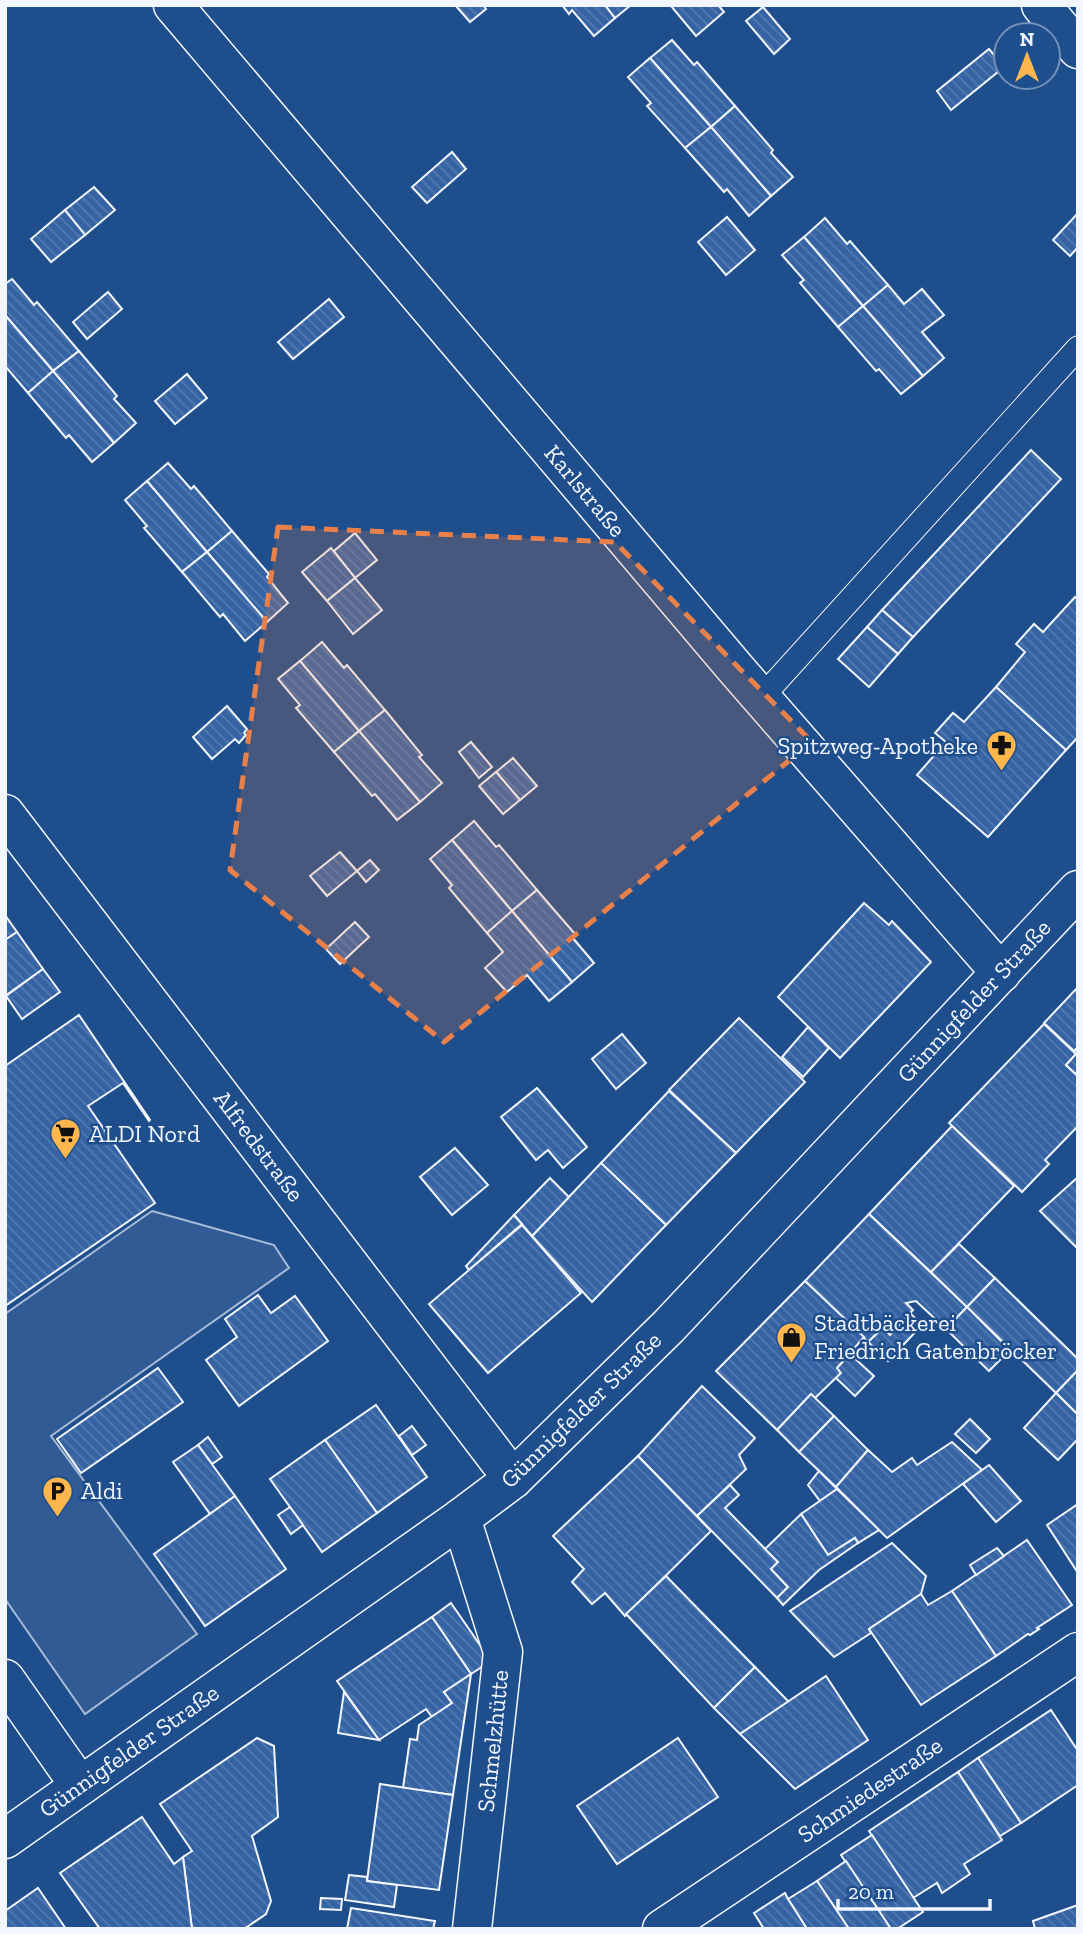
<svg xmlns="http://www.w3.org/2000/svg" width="1083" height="1934" viewBox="0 0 1083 1934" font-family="'Zilla Slab',serif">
<defs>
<pattern id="building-back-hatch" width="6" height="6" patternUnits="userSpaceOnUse" patternTransform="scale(1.75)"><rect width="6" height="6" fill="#3563a3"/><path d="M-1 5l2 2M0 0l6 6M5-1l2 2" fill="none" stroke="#537ab1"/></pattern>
</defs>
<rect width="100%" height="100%" fill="#1f4e8c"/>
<polygon fill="#305b95" stroke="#a8bbd7" stroke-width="2" points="152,1211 274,1245 289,1268 51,1436 197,1634 85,1714 5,1599 5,1314"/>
<g fill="url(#building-back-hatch)" stroke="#f2f6ff" stroke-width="2">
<polygon points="455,5 483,5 486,9 470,22"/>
<polygon points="562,5 605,5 615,18 594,36 572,10 569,14"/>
<polygon points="605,5 631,5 615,18"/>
<polygon points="718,5 724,12 696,36 671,6"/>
<polygon points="763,7 790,39 774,54 746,21"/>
<polygon points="672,40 694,65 697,62 735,106 711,127 650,58"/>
<polygon points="989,49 1004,67 951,110 937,91"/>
<polygon points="650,58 711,127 685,148 647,106 651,103 628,77"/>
<polygon points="735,106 773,150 771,153 793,177 771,196 711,127"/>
<polygon points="711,127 771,196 749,216 727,189 724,192 685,148"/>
<polygon points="452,152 466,169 427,203 412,187"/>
<polygon points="94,187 115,210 85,235 65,210"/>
<polygon points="65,210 85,235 51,262 31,239"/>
<polygon points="1078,213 1078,247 1070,256 1053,240"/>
<polygon points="727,217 755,250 726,275 698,242"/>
<polygon points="825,218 847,244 850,241 888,285 863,306 804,237"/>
<polygon points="804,237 863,306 838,327 800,283 804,280 782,255"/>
<polygon points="12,279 34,305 37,302 79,351 53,371 5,315 5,284"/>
<polygon points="888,285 904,304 922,289 944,315 922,332 944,358 923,376 863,306"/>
<polygon points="108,292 122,309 87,339 73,322"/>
<polygon points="329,299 344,317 293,359 278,342"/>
<polygon points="863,306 923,376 901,394 879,369 876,371 838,327"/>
<polygon points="5,315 53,371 28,393 5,366"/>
<polygon points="79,351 117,396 114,399 136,423 114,443 53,371"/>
<polygon points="53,371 114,443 92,462 69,435 66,438 28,393"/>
<polygon points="187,374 207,398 175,424 155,401"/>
<polygon points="1031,450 1061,479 913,637 882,610"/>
<polygon points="168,463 191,489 194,486 232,531 207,552 147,481"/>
<polygon points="147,481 207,552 182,572 144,528 147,526 125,500"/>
<polygon points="232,531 269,574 267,577 288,603 267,622 207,552"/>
<polygon points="355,533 377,560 355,578 334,551"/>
<polygon points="331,548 355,578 327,601 302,572"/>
<polygon points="207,552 267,622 245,641 223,614 220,617 182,572"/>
<polygon points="355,578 382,610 353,634 327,601"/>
<polygon points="1075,597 1078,600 1078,737 1066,750 996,687 1025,652 1016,644 1034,624 1043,632"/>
<polygon points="882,610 913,637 898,654 867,627"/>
<polygon points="867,627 898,654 869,687 838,659"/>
<polygon points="322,642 344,668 347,665 385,710 359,731 300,661"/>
<polygon points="300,661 359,731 334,752 296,708 300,705 278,679"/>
<polygon points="996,687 1066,750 988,837 917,775 946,742 935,733 953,713 964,722"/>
<polygon points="227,706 247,729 244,733 246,735 239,743 235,739 212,759 193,737"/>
<polygon points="385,710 422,755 419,757 442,783 420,802 359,731"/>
<polygon points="359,731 420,802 397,820 375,794 372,796 334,752"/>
<polygon points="471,742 492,767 479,778 459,752"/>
<polygon points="513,758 537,786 520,800 496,772"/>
<polygon points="496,772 520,800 503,814 479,786"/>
<polygon points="474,821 496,847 499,845 537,890 512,911 452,840"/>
<polygon points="452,840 512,911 487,933 449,888 452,885 430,859"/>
<polygon points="340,852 357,871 327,896 310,876"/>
<polygon points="370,860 379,870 366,882 357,871"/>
<polygon points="537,890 575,934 572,937 594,963 572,982 512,911"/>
<polygon points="864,903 889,925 892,921 931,962 840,1058 778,997"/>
<polygon points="512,911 572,982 549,1001 527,975 507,992 485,968 503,952 487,933"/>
<polygon points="5,915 17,932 5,940"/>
<polygon points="355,922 369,937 340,964 326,949"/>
<polygon points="17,932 43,969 5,996 5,940"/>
<polygon points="43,969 60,992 22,1019 6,996"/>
<polygon points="1078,987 1078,1047 1074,1051 1044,1023"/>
<polygon points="79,1015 150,1120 149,1121 123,1083 88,1106 155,1203 5,1306 5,1066"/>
<polygon points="739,1018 805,1082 736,1153 669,1090"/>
<polygon points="1044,1024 1076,1054 1066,1065 1078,1076 1078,1126 1045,1160 1049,1164 1022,1192 949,1123"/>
<polygon points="808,1027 829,1048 803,1077 782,1057"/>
<polygon points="622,1034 646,1063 616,1089 592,1059"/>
<polygon points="1078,1047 1078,1076 1066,1065 1076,1054 1074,1052"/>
<polygon points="537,1088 587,1147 563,1168 548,1150 536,1160 501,1117"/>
<polygon points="669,1091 736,1153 666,1225 601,1163"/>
<polygon points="952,1126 1014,1186 931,1272 869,1214"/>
<polygon points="455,1148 488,1185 452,1215 420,1177"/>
<polygon points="601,1163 666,1225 592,1302 532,1236"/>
<polygon points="1078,1177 1078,1249 1040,1211"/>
<polygon points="550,1178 569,1197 532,1236 514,1215"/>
<polygon points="869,1214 967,1307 946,1329 916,1301 906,1303 913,1310 890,1335 883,1328 868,1342 805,1281"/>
<polygon points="514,1215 522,1224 469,1270 466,1266"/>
<polygon points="522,1225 581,1293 488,1373 429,1304"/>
<polygon points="959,1244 995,1278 967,1307 931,1272"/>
<polygon points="995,1278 1078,1359 1078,1370 1056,1393 967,1307"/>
<polygon points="805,1281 864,1337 837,1368 841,1373 815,1398 811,1394 777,1430 716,1371"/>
<polygon points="258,1295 271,1313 295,1296 328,1341 239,1406 206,1360 237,1337 225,1319"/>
<polygon points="967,1307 1010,1350 989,1371 946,1329"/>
<polygon points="910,1313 922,1325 888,1361 868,1342 883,1328 890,1335"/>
<polygon points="850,1354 874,1376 855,1396 836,1378 841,1373 837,1368"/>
<polygon points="158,1368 183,1402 81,1473 57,1439"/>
<polygon points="1078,1370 1078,1415 1056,1393"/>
<polygon points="702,1386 755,1438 739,1455 746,1469 697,1516 638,1456"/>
<polygon points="1056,1393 1078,1415 1078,1439 1058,1460 1024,1428"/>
<polygon points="811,1394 834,1416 799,1452 777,1430"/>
<polygon points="376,1405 427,1477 377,1513 325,1440"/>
<polygon points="834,1416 868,1450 836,1487 799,1452"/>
<polygon points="970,1419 990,1439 976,1453 955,1434"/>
<polygon points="412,1426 426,1445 412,1455 399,1436"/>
<polygon points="208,1437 222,1457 212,1464 198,1445"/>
<polygon points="325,1440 377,1513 322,1552 270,1479"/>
<polygon points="952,1442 982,1470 887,1538 836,1487 868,1450 892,1472 912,1458 917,1465"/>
<polygon points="198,1445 235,1496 210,1514 173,1462"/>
<polygon points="638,1456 711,1531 625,1616 605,1593 592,1604 572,1582 584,1569 553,1536"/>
<polygon points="989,1465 1021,1501 996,1522 963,1484"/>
<polygon points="819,1471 837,1489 820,1501 808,1485"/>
<polygon points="730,1485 739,1495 725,1508 778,1562 771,1569 788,1587 777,1598 697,1516"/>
<polygon points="837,1489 879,1530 858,1543 855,1538 828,1555 801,1514"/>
<polygon points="235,1496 286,1569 205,1626 154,1554"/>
<polygon points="1078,1504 1078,1573 1047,1525"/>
<polygon points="290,1507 303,1525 291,1534 278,1515"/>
<polygon points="801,1514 828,1555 855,1538 858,1543 819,1570 783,1605 777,1598 788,1587 771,1569 778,1562 765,1549"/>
<polygon points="1027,1540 1072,1605 1037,1628 1039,1629 1030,1635 1028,1634 996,1656 952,1591"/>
<polygon points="892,1543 926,1576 921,1594 869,1629 871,1633 834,1657 790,1611"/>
<polygon points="997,1548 1004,1556 976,1575 970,1565"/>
<polygon points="666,1576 755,1667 714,1708 626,1614"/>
<polygon points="952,1591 996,1656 921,1705 869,1629 921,1594 928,1605"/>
<polygon points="451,1603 491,1661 471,1674 432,1617"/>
<polygon points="432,1617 471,1674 444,1692 452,1703 432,1717 426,1709 379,1740 337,1681"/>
<polygon points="755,1667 789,1702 740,1734 714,1708"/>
<polygon points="471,1674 453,1795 403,1788 410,1739 417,1740 419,1725 452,1703 444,1692"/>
<polygon points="826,1676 868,1740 795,1789 740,1734"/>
<polygon points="344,1692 379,1740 338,1733"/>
<polygon points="1051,1710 1078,1751 1078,1785 1021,1823 978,1758"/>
<polygon points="257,1738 274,1746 278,1817 252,1836 271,1901 266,1914 244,1929 192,1929 183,1857 192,1851 160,1804"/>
<polygon points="678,1738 718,1797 617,1864 577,1806"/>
<polygon points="978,1758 1021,1823 1000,1836 958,1772"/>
<polygon points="958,1772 1002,1840 964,1864 970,1874 942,1893 937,1883 913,1898 869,1831"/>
<polygon points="380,1784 453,1795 439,1890 367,1881"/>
<polygon points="142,1817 174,1864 183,1857 192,1929 100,1929 60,1873"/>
<polygon points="872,1835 923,1912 897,1929 891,1929 841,1855"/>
<polygon points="846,1861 891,1929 849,1929 817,1881"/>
<polygon points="349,1875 367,1877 367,1881 397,1885 394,1907 345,1900"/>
<polygon points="817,1881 849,1929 807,1929 788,1899"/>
<polygon points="38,1888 66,1929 5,1929 5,1911"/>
<polygon points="785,1893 788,1899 807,1929 764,1929 754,1913"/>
<polygon points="321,1898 342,1899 341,1910 320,1909"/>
<polygon points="1078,1905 1078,1929 1035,1929 1033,1921"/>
<polygon points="351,1908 435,1921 433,1929 347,1929"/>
</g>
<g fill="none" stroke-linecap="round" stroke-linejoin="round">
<defs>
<polyline id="lane" points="761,698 1078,348"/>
<g id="street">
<polyline points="173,5 736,669 1001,973"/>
<polyline points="1041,5 1078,49"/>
<polyline points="5,814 513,1479"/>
<polyline points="461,1518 503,1652 472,1929"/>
<polyline points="5,1679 80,1786"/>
<polyline points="662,1929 1078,1652"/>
</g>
<polyline id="secondary" points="5,1839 461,1518 513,1479 669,1326 1078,890"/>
</defs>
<use href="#lane" stroke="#f2f6ff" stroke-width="25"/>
<use href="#street" stroke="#f2f6ff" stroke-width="41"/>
<use href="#secondary" stroke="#f2f6ff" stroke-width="41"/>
<use href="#lane" stroke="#1f4e8c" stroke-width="23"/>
<use href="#street" stroke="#1f4e8c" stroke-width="38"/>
<use href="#secondary" stroke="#1f4e8c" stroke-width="38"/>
</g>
<path fill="#ea8049" fill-opacity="0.2" stroke="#ea8049" stroke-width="5" stroke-dasharray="14 9" stroke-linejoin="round" d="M278 527 615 542 812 742 444 1042 230 870Z"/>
<defs>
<symbol id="pharmacy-pin" viewBox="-11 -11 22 30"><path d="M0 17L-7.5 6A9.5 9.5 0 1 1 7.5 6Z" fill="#ffb74d" stroke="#1f4e8c"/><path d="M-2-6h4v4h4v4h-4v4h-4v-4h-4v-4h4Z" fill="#111"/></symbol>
<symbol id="supermarket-pin" viewBox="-11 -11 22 30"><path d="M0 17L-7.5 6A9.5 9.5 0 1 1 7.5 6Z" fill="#ffb74d" stroke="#1f4e8c"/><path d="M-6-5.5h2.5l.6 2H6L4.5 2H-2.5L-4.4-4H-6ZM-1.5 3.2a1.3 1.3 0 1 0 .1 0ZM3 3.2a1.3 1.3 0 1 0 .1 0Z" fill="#111"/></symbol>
<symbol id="shop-pin" viewBox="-11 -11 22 30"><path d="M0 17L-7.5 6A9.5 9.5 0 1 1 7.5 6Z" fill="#ffb74d" stroke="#1f4e8c"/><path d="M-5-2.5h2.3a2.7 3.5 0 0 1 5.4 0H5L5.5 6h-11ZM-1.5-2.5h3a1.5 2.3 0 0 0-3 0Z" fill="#111"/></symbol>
<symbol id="parking-pin" viewBox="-11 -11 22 30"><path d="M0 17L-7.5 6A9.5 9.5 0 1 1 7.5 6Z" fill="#ffb74d" stroke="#1f4e8c"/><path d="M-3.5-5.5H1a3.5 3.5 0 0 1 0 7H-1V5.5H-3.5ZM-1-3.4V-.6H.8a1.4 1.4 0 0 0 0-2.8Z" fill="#111"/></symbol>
</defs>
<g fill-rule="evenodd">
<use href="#pharmacy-pin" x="984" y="728" width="35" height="47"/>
<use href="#supermarket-pin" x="48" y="1116" width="35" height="47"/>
<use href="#shop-pin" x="774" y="1320" width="35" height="47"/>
<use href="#parking-pin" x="40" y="1474" width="35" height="47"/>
</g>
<g text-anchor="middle" stroke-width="5" stroke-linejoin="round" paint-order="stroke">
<g font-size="24" fill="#f2f6ff" stroke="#1f4e8c">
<text transform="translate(585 491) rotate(50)" y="8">Karlstraße</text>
<text transform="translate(974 1001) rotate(-47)" y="8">Günnigfelder Straße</text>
<text transform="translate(259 1146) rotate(53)" y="8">Alfredstraße</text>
<text transform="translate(581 1410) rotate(-44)" y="8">Günnigfelder Straße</text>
<text transform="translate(493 1741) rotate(-84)" y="8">Schmelzhütte</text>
<text transform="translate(129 1751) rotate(-35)" y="8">Günnigfelder Straße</text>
<text transform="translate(870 1790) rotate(-34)" y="8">Schmiedestraße</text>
</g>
<g font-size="24" fill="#f2f6ff" stroke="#1f4e8c" text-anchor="start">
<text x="978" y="754" text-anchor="end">Spitzweg-Apotheke</text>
<text x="89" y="1142">ALDI Nord</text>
<text x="814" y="1331">Stadtbäckerei<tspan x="814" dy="28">Friedrich Gatenbröcker</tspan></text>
<text x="81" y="1499">Aldi</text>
</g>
</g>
<rect width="1083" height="1934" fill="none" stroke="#f2f6ff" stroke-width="14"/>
<g transform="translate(1027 56)"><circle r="33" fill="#1f4e8c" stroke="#7391ba" stroke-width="2"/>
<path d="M0-5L12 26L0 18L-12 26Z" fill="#ffb74d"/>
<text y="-10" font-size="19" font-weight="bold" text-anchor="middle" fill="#f2f6ff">N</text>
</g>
<path d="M838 1899v10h152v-10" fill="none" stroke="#f2f6ff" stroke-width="3.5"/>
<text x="848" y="1899" font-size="21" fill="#f2f6ff" stroke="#1f4e8c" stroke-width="5" paint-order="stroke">20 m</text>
</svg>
